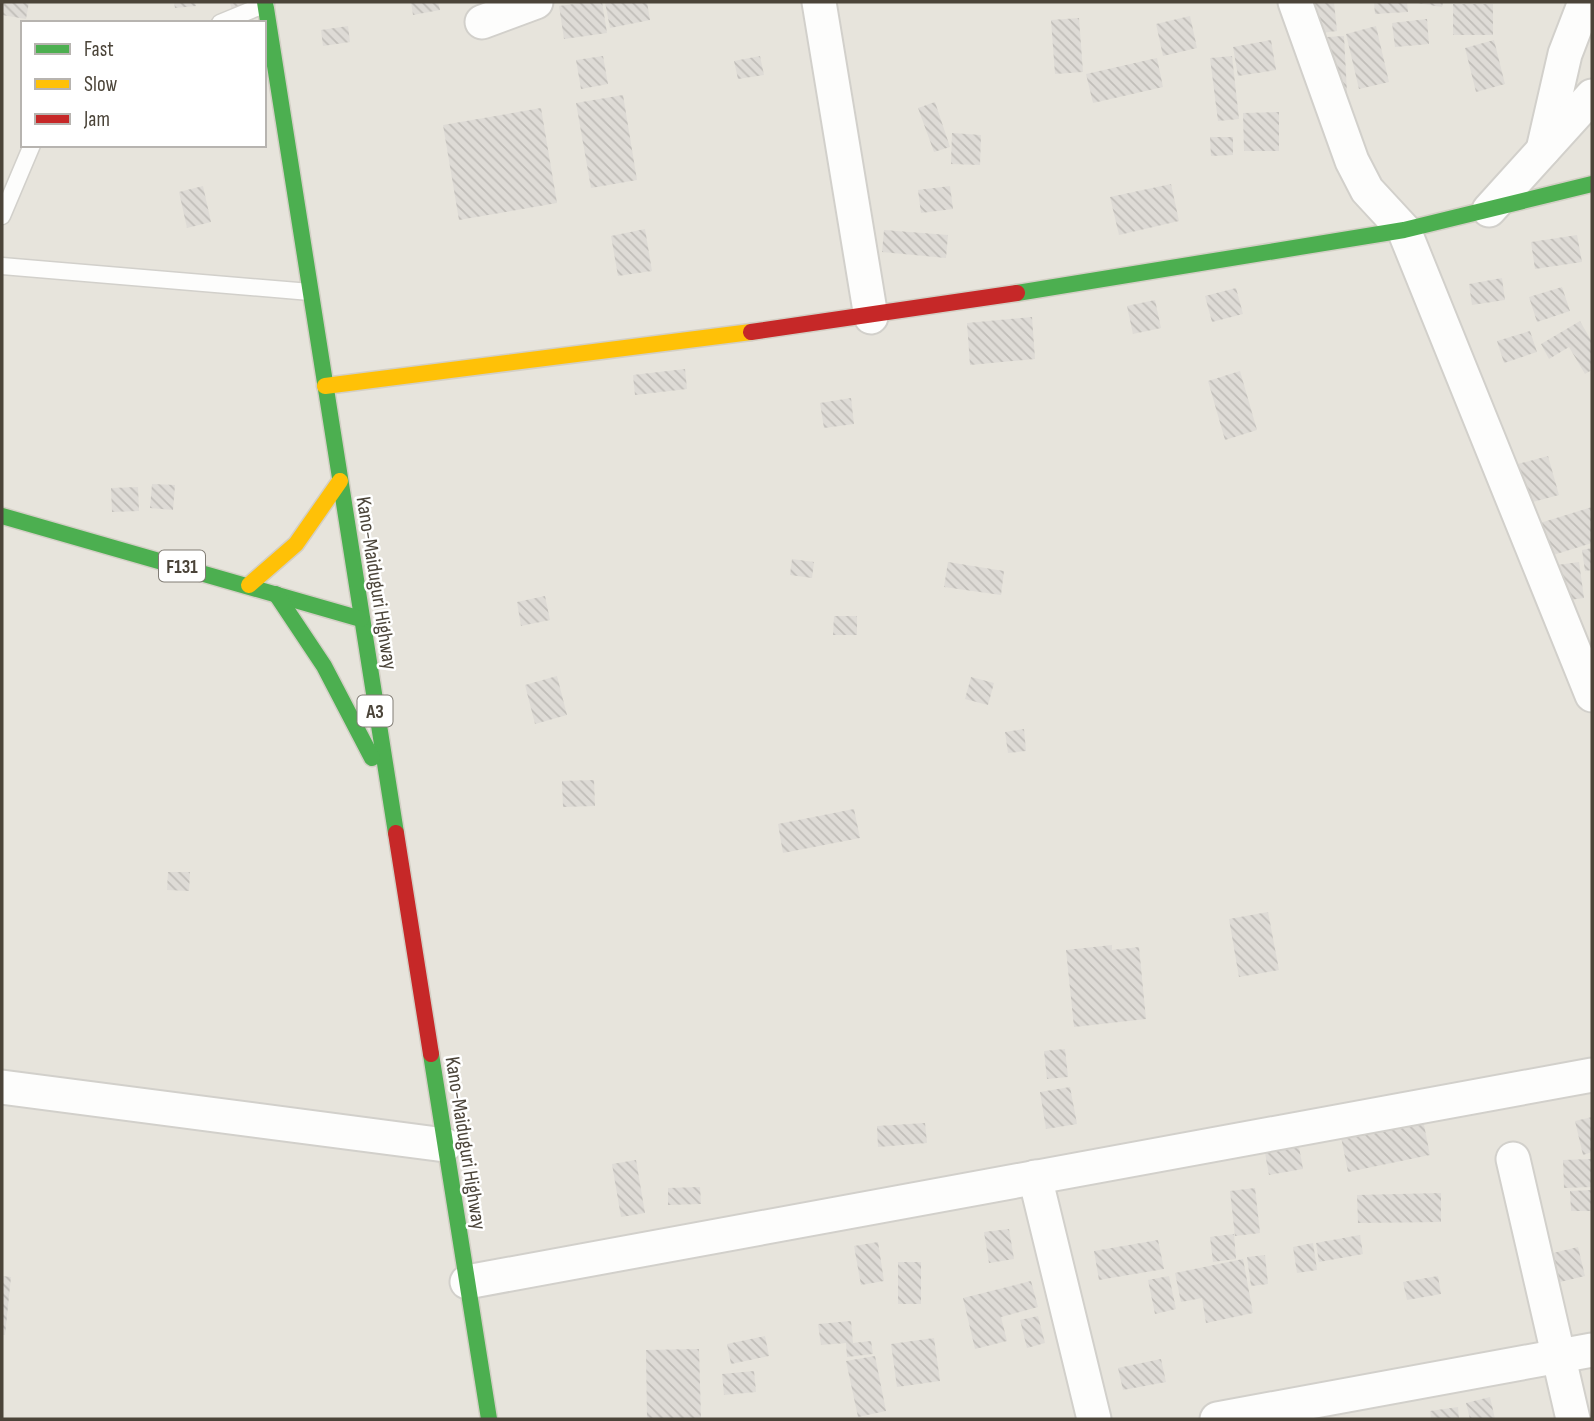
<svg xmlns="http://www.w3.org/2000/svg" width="1594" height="1421" viewBox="0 0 1594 1421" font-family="'Sofia Sans Condensed',sans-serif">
<defs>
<pattern id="building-back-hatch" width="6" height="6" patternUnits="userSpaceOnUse" patternTransform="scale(1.75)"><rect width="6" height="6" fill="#dedbd6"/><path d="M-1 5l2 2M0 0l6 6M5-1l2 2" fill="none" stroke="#c0bdb8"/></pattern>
</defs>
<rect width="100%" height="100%" fill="#f4f2ee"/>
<path fill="#e7e4dc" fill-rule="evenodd" d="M2 2H1592V1419H2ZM23 23H264V145H23Z"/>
<g fill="url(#building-back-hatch)">
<polygon points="2,2 29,2 26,19 2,15"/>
<polygon points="174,2 195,2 196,6 175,8"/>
<polygon points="230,2 250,2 232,12"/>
<polygon points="411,2 438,2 440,10 413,15"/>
<polygon points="588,2 602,2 607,33 564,39 559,6"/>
<polygon points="605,2 647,2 650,20 610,28"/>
<polygon points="1302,2 1334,2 1337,31 1305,35"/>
<polygon points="1374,2 1407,2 1408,12 1375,14"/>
<polygon points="1411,2 1443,2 1442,7"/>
<rect x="1453" y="4" width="40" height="31"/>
<polygon points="1190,16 1197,48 1163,56 1156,24"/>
<polygon points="1079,18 1083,72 1055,74 1051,20"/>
<polygon points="1427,19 1429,44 1395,47 1392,23"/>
<polygon points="348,26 350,42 323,46 321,30"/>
<polygon points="1376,26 1389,82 1359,89 1346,34"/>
<polygon points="1344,36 1347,93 1313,95 1310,38"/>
<polygon points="1271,40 1276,70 1238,76 1233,47"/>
<polygon points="1494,40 1505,84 1476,92 1465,48"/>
<polygon points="603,56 608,84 581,89 576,60"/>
<polygon points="760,56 764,75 738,79 734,61"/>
<polygon points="1232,56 1239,119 1218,121 1210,58"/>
<polygon points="1157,58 1163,87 1093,103 1086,74"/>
<polygon points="623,95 637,180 591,188 576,103"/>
<polygon points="935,102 950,147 934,152 918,108"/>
<polygon points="541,108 557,203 459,220 443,125"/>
<polygon points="1279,112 1279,151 1244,151 1243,113"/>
<polygon points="952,133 981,135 980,165 951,164"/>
<polygon points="1210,137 1233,137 1233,155 1211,156"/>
<polygon points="1171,184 1179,221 1119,235 1110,197"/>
<polygon points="203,186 211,222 187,228 179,192"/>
<polygon points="950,186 953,209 921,213 918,190"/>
<polygon points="645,229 652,271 618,276 611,236"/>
<polygon points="884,230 948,235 946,258 882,252"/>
<polygon points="1577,235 1582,262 1535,269 1531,242"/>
<polygon points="1502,278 1505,300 1472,305 1469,284"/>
<polygon points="1562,287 1570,311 1537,322 1529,297"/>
<polygon points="1236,288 1243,314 1212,322 1205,296"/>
<polygon points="1155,300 1161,328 1133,334 1127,306"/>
<polygon points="1032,317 1035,359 970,365 967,323"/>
<polygon points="1580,321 1592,342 1592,370 1585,374 1569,347 1549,359 1541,344"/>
<polygon points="1530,331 1537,352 1504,363 1497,341"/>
<polygon points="685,369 687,389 635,395 633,375"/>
<polygon points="1240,371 1257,430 1225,440 1208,381"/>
<polygon points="851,398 854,424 824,428 820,403"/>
<polygon points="1548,456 1559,495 1529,503 1518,464"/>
<polygon points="152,484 175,485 173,510 150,508"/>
<polygon points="138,487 139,511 112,512 111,488"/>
<polygon points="1592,507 1592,543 1550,556 1540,523"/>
<polygon points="1592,548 1592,570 1585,571 1582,550"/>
<polygon points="792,559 814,562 812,578 790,575"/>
<polygon points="948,562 1004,571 1001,595 944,587"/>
<polygon points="1579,562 1584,598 1562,601 1557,565"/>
<polygon points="545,596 550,620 521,626 517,602"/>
<polygon points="834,616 857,616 857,635 833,635"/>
<polygon points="557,676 567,715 535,724 525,685"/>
<polygon points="971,677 994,683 988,705 965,699"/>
<polygon points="1024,729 1026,751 1008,753 1005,732"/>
<polygon points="594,780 595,806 563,807 562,781"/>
<polygon points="854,809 860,838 783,853 778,824"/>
<polygon points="168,872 190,872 189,891 167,890"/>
<polygon points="1268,912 1279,970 1239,977 1229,919"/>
<polygon points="1112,945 1112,950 1139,947 1146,1019 1074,1027 1066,950"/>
<polygon points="1065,1049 1068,1077 1047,1079 1044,1051"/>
<polygon points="1070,1087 1077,1124 1046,1129 1040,1092"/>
<polygon points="1592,1117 1592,1152 1583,1155 1575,1121"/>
<polygon points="1423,1120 1430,1155 1348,1172 1341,1137"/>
<polygon points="925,1123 927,1143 878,1147 877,1126"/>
<polygon points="1299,1147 1303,1169 1269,1175 1265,1153"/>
<polygon points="1592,1159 1592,1187 1564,1188 1563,1160"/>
<polygon points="636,1160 645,1213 621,1217 612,1164"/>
<polygon points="700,1187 701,1204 668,1205 668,1188"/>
<polygon points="1255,1188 1260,1233 1235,1236 1230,1191"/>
<polygon points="1592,1190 1592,1211 1571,1211 1570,1191"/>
<polygon points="1441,1193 1441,1222 1358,1223 1357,1195"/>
<polygon points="1009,1229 1014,1259 989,1263 984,1232"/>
<polygon points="1234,1234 1236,1259 1213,1262 1210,1237"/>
<polygon points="1360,1235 1363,1254 1319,1262 1316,1243"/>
<polygon points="1158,1240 1164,1269 1099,1280 1094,1251"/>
<polygon points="878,1242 884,1281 861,1285 854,1246"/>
<polygon points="1313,1243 1317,1270 1297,1273 1293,1247"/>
<polygon points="1578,1247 1585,1276 1535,1288 1528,1259"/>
<polygon points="1265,1255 1268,1284 1251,1286 1247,1257"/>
<polygon points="1243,1259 1253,1313 1206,1323 1202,1298 1181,1302 1175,1273"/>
<rect x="898" y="1262" width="23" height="42"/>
<polygon points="2,1276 11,1277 5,1335 2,1335"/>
<polygon points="1169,1276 1176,1309 1155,1314 1148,1280"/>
<polygon points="1438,1276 1441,1294 1407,1300 1403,1282"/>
<polygon points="1031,1281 1038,1307 1001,1317 1007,1341 975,1349 963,1298"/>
<polygon points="1038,1316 1045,1343 1027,1348 1020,1320"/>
<polygon points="851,1321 853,1343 871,1341 873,1354 847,1357 846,1343 821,1345 818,1324"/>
<polygon points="765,1336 769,1356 731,1364 727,1344"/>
<polygon points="934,1338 940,1381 897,1387 891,1344"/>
<polygon points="699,1349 701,1419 647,1419 646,1350"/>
<polygon points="875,1356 886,1411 858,1417 846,1361"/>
<polygon points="1161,1359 1166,1382 1123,1390 1118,1368"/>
<polygon points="754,1371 756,1392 724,1395 722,1374"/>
<polygon points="1490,1397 1495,1419 1470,1419 1466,1403"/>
<polygon points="1458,1407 1459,1419 1431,1419 1430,1411"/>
</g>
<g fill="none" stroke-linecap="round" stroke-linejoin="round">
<defs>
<g id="lane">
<polyline points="220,23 266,4"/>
<polyline points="2,216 32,145"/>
<polyline points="2,266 310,292"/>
</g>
<g id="street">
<polyline points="819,2 871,317"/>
<polyline points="1295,2 1352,161 1367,190 1404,230 1592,695"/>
<polyline points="482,22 536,2"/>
<polyline points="1543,150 1565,54 1585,2"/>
<polyline points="1489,210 1592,96"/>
<polyline points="2,1087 445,1145"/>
<polyline points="1513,1159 1573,1419"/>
<polyline points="1035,1177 1094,1419"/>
<polyline points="467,1282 1592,1075"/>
<polyline points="1217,1419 1592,1350"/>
</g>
<g id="fast">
<polyline points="265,2 396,833"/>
<polyline points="1017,293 1404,230 1592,184"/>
<polyline points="2,516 361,619"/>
<polyline points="276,594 324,666 372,758"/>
<polyline points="431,1054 489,1419"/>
</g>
<g id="slow">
<polyline points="325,386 751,332"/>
<polyline points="249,585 296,544 340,481"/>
</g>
<g id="jam">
<polyline points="751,332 1017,293"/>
<polyline points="396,833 431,1054"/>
</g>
</defs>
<use href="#lane" stroke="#d2d0cb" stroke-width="19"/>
<use href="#street" stroke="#d2d0cb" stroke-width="37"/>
<use href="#fast" stroke="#d3cfc5" stroke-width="19"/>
<use href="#slow" stroke="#d3cfc5" stroke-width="19"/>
<use href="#jam" stroke="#d3cfc5" stroke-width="19"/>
<use href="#lane" stroke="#fdfdfc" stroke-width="16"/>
<use href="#street" stroke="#fdfdfc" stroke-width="33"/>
<use href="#fast" stroke="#4caf50" stroke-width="16"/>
<use href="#slow" stroke="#ffc107" stroke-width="16"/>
<use href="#jam" stroke="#c62828" stroke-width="16"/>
</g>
<g text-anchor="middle" stroke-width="5" stroke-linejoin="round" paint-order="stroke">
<g fill="#fff" stroke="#817c74" stroke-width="2">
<rect x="159" y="550.5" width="46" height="31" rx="5"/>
<rect x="357.5" y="695.5" width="35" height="31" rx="5"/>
</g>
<g font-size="19" font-weight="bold" fill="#4b4439">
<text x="182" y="573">F131</text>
<text x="375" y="718">A3</text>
</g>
<g font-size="21" fill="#4b4439" stroke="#fff">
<text transform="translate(377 583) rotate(81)" y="7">Kano-Maiduguri Highway</text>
<text transform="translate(466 1143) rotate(81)" y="7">Kano-Maiduguri Highway</text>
</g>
</g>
<rect width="1594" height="1421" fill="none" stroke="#4b4439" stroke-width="7"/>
<rect x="21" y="21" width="245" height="126" fill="#ffffff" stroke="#b7b4b0" stroke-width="2"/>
<rect x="35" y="44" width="35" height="10" fill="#4caf50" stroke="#b7b4b0" stroke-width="2"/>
<text x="84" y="56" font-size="21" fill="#4b4439">Fast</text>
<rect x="35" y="79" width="35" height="10" fill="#ffc107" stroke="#b7b4b0" stroke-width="2"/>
<text x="84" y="91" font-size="21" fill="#4b4439">Slow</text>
<rect x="35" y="114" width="35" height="10" fill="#c62828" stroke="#b7b4b0" stroke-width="2"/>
<text x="84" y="126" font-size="21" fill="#4b4439">Jam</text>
</svg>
